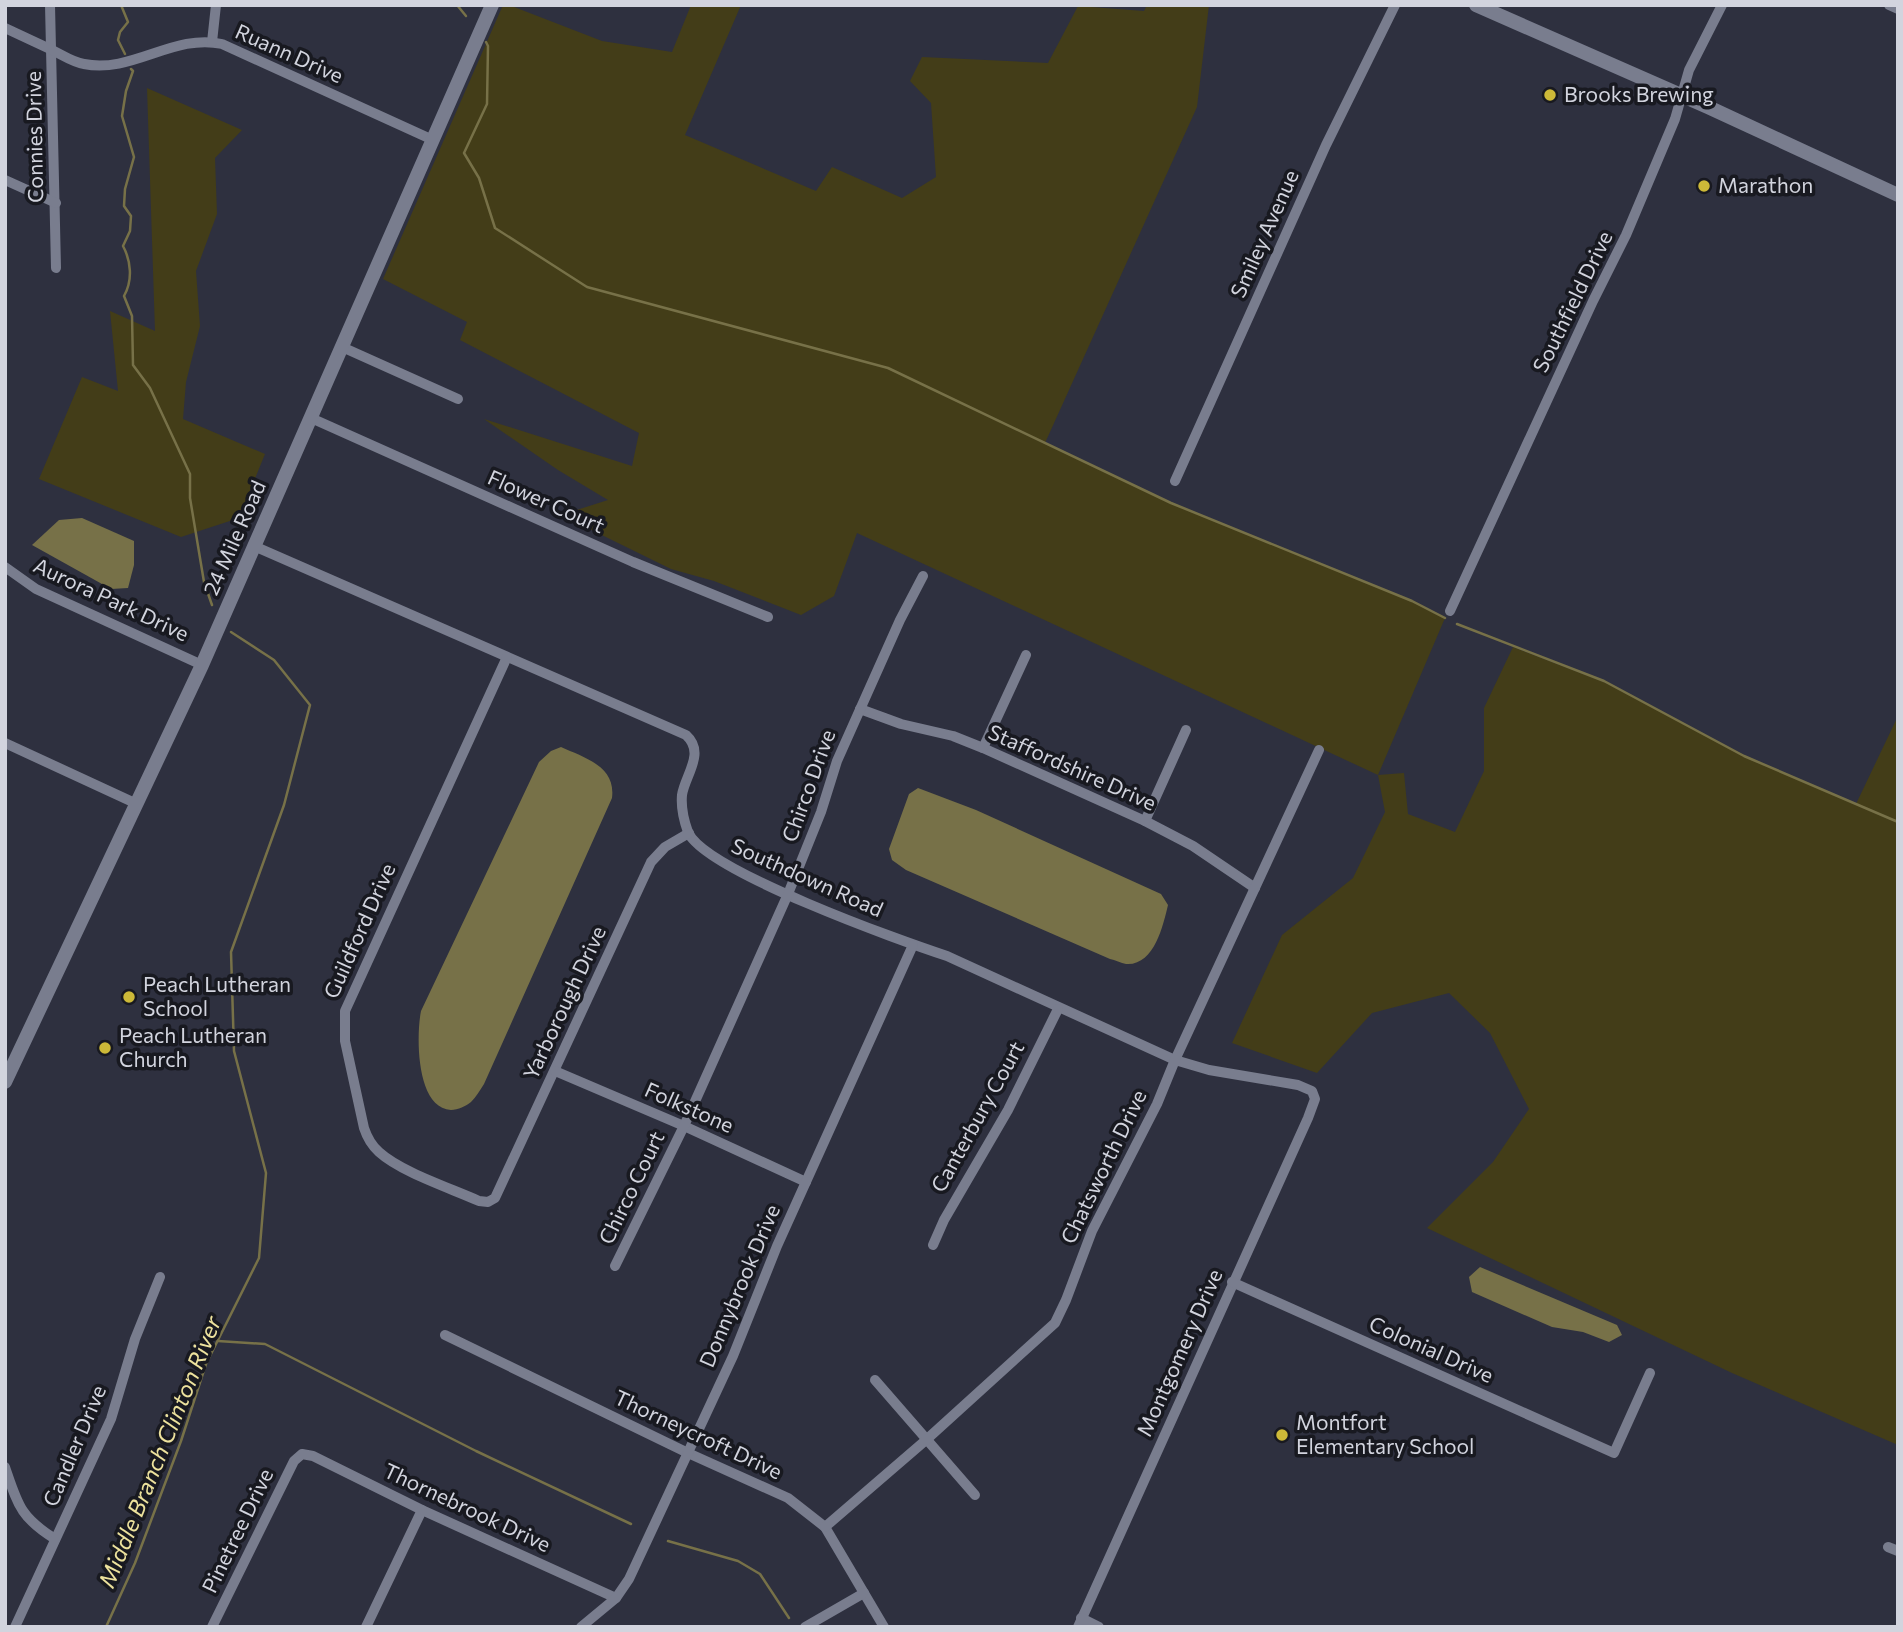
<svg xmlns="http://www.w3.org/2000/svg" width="1903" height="1632" viewBox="0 0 1903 1632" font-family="Commissioner,sans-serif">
<rect width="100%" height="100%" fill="#2e303f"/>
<g fill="#433d18">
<polygon points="503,5 509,5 602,41 672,52 691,5 741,5 685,135 816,191 832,167 902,198 936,177 931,103 910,81 922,57 1048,63 1078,6 1144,11 1147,5 1209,5 1197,107 1045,443 1171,503 1412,601 1445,618 1378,775 1404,773 1408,814 1455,832 1484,771 1484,708 1513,647 1604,682 1744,755 1856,804 1898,716 1898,1445 1732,1373 1427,1228 1493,1162 1529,1109 1490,1033 1449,993 1372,1013 1317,1073 1232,1043 1282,935 1353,878 1385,812 1378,775 857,533 834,596 801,615 714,581 671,569 561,515 608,500 558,470 484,419 632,466 639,433 460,340 467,322 383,279"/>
<polygon points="147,88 242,130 215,158 217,214 196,271 200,326 186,382 183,419 265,454 239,518 181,537 39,479 82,377 118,391 110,311 155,331"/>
</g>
<g fill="#777148">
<polygon points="82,518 134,541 134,565 128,588 111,589 32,545 59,520"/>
<path d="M561 747C585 758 616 766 612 798L484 1084C480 1090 476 1097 471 1102 466 1106 458 1110 451 1110 416 1108 416 1036 421 1011L539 762 551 751Z"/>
<path d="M918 788 976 810 1161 894 1168 905C1163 926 1154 966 1126 964 1121 963 1115 960 1110 959L906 870 892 860 889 849 909 794Z"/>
<polygon points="1480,1267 1617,1325 1622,1335 1609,1342 1583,1332 1552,1327 1472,1292 1469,1277"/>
</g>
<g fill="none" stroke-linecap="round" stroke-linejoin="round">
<g stroke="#777148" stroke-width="2.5">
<polyline points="121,5 128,22 120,32 118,40 125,54"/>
<polyline points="457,5 466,16"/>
<polyline points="486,42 488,46 487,104 464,153 479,178 495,228 587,287 888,368 1171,503 1412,601 1445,618"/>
<path d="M131 69 133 71 126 91 122 116 134 157 125 189 124 206 131 216 130 231 123 246C131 261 133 280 124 296L132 316 133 365 150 388 190 474V498L204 582 212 605"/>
<polyline points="1457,624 1604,681 1744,756 1898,822"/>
<polyline points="218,1341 265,1344 476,1451 631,1524"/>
<polyline points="668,1541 738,1561 760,1574 789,1618"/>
<polyline points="106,1627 135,1563 181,1441 206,1364 259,1258 266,1173 234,1051 231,952 284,805 310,705 274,660 231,632"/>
</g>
<g stroke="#797d8e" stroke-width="10">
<polyline points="50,5 56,268"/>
<polyline points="1889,5 1898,9"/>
<path d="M5 28C20 35 35 42 50 49 61 54 72 62 84 64 132 74 174 33 222 44L433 140"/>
<polyline points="212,42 216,5"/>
<polyline points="5,180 56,203"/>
<polyline points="342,347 458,399"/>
<polyline points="311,418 633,562 768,617"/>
<polyline points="1175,481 1326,145 1395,5"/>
<path d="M254 546 686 735C706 753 685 775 682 795 681 806 684 821 688 832 705 871 901 941 947 956L1175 1060 1209 1070 1298 1085 1312 1091 1315 1099 1308 1118 1078 1627"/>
<polyline points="5,567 36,589 202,665"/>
<polyline points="1450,611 1593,301 1626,235 1675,119 1689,70 1722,5"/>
<path d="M507 657 345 1011V1041L364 1128C367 1137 371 1145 379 1152 401 1172 450 1188 479 1201L488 1202 495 1198 651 862 665 847 689 833"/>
<polyline points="860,709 901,724 953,736 983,748 1145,821 1193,846 1255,888"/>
<polyline points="5,743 137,804"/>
<polyline points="983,748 1026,655"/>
<polyline points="1145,821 1186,730"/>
<polyline points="555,1071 684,1126 806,1182"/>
<polyline points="933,1245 944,1220 1008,1110 1058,1009"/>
<polyline points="615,1266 684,1126 788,894 821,812 837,761 900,620 923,576"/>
<polyline points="1232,1282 1614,1453 1650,1373"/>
<polyline points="445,1335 688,1453 788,1498 825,1527 884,1627"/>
<polyline points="875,1380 975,1495"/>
<path d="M5 1467C18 1505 20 1517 55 1539"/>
<polyline points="825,1527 926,1440 1055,1323 1066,1300 1092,1231 1157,1104 1175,1060 1319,750"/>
<polyline points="1888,1547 1898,1551"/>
<polyline points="1081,1618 1099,1627"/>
<polyline points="15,1627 111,1419 135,1339 160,1277"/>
<polyline points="212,1627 294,1461 302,1454 313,1456 422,1510 616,1598"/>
<polyline points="366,1627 422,1510"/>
<polyline points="581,1627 616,1598 629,1579 733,1356 777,1246 913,945"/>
<polyline points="805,1627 864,1593"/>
</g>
<g stroke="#797d8e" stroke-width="14">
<polyline points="1476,5 1708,107 1898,195"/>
<polyline points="5,1082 202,665 492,5"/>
</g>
</g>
<g fill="#cdb938" stroke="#181920" stroke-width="2.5">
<circle cx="1550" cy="95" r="7"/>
<circle cx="1704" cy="186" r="7"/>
<circle cx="129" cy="997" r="7"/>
<circle cx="105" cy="1048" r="7"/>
<circle cx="1282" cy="1435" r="7"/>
</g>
<g text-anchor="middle" stroke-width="7" stroke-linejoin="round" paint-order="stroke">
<g font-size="21" fill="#d2d4de" stroke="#181920">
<text transform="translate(289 54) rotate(24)" y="7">Ruann Drive</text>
<text transform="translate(35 137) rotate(-91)" y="7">Connies Drive</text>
<text transform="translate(1265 234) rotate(-66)" y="7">Smiley Avenue</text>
<text transform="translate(1573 302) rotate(-64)" y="7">Southfield Drive</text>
<text transform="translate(546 502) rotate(24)" y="7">Flower Court</text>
<text transform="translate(235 538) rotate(-66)" y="7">24 Mile Road</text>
<text transform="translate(111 600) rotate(25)" y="7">Aurora Park Drive</text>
<text transform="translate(1072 768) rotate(24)" y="7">Staffordshire Drive</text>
<text transform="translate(809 786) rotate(-70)" y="7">Chirco Drive</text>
<text transform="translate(807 878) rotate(24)" y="7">Southdown Road</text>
<text transform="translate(360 931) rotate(-66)" y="7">Guildford Drive</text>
<text transform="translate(565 1003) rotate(-65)" y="7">Yarborough Drive</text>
<text transform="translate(689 1108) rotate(24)" y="7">Folkstone</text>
<text transform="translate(978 1117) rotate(-61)" y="7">Canterbury Court</text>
<text transform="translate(1104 1167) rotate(-64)" y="7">Chatsworth Drive</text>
<text transform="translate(632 1188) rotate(-64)" y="7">Chirco Court</text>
<text transform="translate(740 1286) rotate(-67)" y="7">Donnybrook Drive</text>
<text transform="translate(1431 1350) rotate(24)" y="7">Colonial Drive</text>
<text transform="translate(1180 1353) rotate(-66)" y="7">Montgomery Drive</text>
<text transform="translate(698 1435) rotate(25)" y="7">Thorneycroft Drive</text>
<text transform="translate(75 1446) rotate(-67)" y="7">Candler Drive</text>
<text transform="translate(467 1508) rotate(25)" y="7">Thornebrook Drive</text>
<text transform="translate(238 1531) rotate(-64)" y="7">Pinetree Drive</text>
</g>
<g font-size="21" fill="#d2d4de" stroke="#181920" text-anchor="start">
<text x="1564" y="102">Brooks Brewing</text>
<text x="1718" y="193">Marathon</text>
<text x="143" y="992">Peach Lutheran<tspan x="143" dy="24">School</tspan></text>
<text x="119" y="1043">Peach Lutheran<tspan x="119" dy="24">Church</tspan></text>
<text x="1296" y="1430">Montfort<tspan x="1296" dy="24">Elementary School</tspan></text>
</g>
<g font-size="23" font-style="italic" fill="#ede29d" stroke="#181920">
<text transform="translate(160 1452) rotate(-68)" y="8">Middle Branch Clinton River</text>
</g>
</g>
<rect width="1903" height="1632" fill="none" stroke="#d2d4de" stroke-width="14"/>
</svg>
